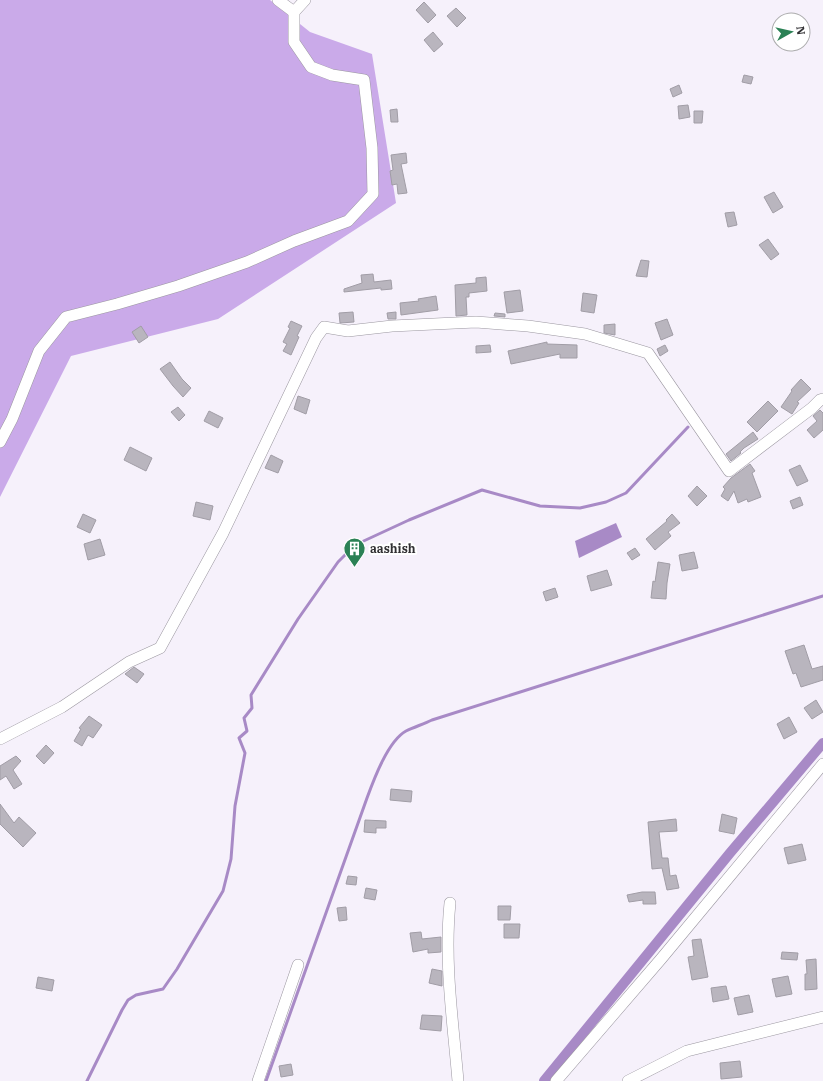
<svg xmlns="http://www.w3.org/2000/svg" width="823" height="1081" viewBox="0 0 823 1081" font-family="'IBM Plex Serif',serif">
<rect width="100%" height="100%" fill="#f6f1fb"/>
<polygon fill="#caaae9" points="0,0 270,0 310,32 372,54 396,203 218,319 71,356 0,497"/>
<polygon fill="#a88ac6" points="616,523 622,537 579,558 575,541"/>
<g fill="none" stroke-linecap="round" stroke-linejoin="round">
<g stroke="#a88ac6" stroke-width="3">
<polyline points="87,1081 122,1010 128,1000 136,995 163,989 177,969 223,891 231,859 235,806 245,753 239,738 247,731 244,718 252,708 251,695 298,619 338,562 355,545 409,520 482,490 540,506 580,508 606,502 626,493 688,427"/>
<path d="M266 1081 367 798C374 779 388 741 406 731 414 727 424 724 432 720L823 596"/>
</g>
<polyline stroke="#a88ac6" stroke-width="10" points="544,1081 730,853 823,743"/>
</g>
<g fill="#b9b5be" stroke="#a19da6">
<polygon points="424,2 436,15 428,23 416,10"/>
<polygon points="456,8 466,18 457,27 447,16"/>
<polygon points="433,32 443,44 434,52 424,40"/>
<polygon points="744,75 753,77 751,84 742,82"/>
<polygon points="679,85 682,93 673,97 670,89"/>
<polygon points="688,105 690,117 679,119 678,106"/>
<polygon points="397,109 398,122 391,122 390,110"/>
<polygon points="694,111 703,111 702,123 694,123"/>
<polygon points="406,153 407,163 401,164 407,193 398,194 397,184 392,185 390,171 393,170 391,155"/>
<polygon points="774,192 783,207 773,213 764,197"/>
<polygon points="734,212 737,225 728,227 725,213"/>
<polygon points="768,239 779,254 771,260 759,245"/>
<polygon points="641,260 649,261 647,277 636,276"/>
<polygon points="373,274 374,282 391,280 392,289 381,290 381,288 344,292 344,289 362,283 361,275"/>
<polygon points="486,277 487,291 469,293 469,297 466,297 467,315 456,316 455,285 476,283 476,278"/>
<polygon points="520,290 523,311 507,313 504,292"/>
<polygon points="583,293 597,295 594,313 581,311"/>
<polygon points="436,296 438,310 401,315 400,303 419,301 418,299"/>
<polygon points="353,312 354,322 340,323 339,313"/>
<polygon points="396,312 396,319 388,319 387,313"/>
<polygon points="495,313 505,314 505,317 494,316"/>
<polygon points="667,319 673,335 661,340 655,323"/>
<polygon points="291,321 302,326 297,336 299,337 291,355 283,351 287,344 283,342 290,328 288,327"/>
<polygon points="615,324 615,335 604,333 604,325"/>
<polygon points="141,326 148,337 139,343 132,332"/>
<polygon points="547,342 547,344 577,345 577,358 560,358 560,354 511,364 508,351"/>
<polygon points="490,345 491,352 476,353 476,346"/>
<polygon points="665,345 668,351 660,356 657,349"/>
<polygon points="170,362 182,379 191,388 183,397 173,386 160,369"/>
<polygon points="801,379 811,389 797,402 799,403 792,414 781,407 792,391 791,390"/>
<polygon points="298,396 310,400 306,414 294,409"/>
<polygon points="768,401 778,411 757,432 747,422"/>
<polygon points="178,407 185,415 179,421 171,412"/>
<polygon points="820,410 823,413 823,430 814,438 807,430 817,421 813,416"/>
<polygon points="209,411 223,418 218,428 204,421"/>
<polygon points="753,432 758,439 744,448 740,452 741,453 731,461 726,454"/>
<polygon points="130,447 152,458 146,471 124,460"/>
<polygon points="271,455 283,461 278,473 265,468"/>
<polygon points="750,464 755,471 752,473 761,497 748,502 747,499 738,503 734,491 728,501 721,496 725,489 723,487 731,478"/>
<polygon points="800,465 808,481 797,486 789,470"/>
<polygon points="697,486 707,496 697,506 688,496"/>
<polygon points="800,497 803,505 793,509 790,501"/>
<polygon points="196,502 213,506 210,520 193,516"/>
<polygon points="83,514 96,520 90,533 77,527"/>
<polygon points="672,514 680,523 668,532 671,536 655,550 646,539 667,521 666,520"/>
<polygon points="100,539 105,555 88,560 84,544"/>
<polygon points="635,548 640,555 632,560 627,553"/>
<polygon points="694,552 698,568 682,571 679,555"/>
<polygon points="658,562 670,564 667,583 666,599 651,598 653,581 655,582"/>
<polygon points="607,570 612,585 591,591 587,576"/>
<polygon points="555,588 558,597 546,601 543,592"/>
<polygon points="804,645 812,669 823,666 823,680 801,687 796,673 793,674 785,651"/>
<polygon points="134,667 144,674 137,683 125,674"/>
<polygon points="816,700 823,712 812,719 804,708"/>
<polygon points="89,716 102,725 93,738 88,735 82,746 74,741 81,729 79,728"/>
<polygon points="789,717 797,732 784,739 777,724"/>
<polygon points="46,745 54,753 44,764 36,756"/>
<polygon points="16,756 21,761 13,770 22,784 14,789 6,776 0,780 0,766"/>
<polygon points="391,789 412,791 411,802 390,800"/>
<polygon points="0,804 14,823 19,817 36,833 23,847 0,824"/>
<polygon points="722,814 737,818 734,834 719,831"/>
<polygon points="676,819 677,831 659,832 662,858 668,858 670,876 676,875 679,888 667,890 662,868 652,869 648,822"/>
<polygon points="365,820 386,821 386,828 376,828 376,833 364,832"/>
<polygon points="802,844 806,860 788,864 784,848"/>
<polygon points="348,876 357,877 356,885 346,884"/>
<polygon points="366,888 377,890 375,900 364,898"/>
<polygon points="642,892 655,892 656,904 643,904 643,900 629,902 627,895"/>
<polygon points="498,906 511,906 510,920 498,920"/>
<polygon points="346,907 347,920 339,921 337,908"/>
<polygon points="504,924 520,924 519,938 504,938"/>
<polygon points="421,932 422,939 441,937 441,952 428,953 428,949 413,952 410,933"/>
<polygon points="701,939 708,977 692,980 688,957 694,956 692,940"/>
<polygon points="782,952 798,953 797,960 781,959"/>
<polygon points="816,959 817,989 805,990 805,974 807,974 806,960"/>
<polygon points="432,969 442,971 442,986 429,983"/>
<polygon points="788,976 792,994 776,997 772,979"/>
<polygon points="38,977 54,980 52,991 36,988"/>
<polygon points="726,986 729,999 713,1002 711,988"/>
<polygon points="749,995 753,1012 738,1015 734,998"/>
<polygon points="422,1015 442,1016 441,1031 420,1029"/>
<polygon points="740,1061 742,1077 721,1079 720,1063"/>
<polygon points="291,1064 293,1075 281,1077 279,1066"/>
</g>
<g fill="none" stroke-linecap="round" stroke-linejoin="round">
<defs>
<g id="minor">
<polyline points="278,0 294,12"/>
<polyline points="0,442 12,419 39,351 66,317 117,304 178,286 247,262 294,241 348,221 373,194 372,148 364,80 332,75 311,67 294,42 294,12 305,0"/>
<polyline points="0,739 62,707 129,662 160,648 223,533 316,338 324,327 348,331 392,326 476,322 528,326 585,334 648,353 729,471 812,408 820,400 823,399"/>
<path d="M450 903C444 962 453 1022 458 1081"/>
<polyline points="258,1081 298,965"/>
<polyline points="556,1081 661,959 823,764"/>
<polyline points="628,1081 687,1051 823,1017"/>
</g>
</defs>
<use href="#minor" stroke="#9b97a0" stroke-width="12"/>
<use href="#minor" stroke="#fff" stroke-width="11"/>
</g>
<defs>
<symbol id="building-pin" viewBox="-11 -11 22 30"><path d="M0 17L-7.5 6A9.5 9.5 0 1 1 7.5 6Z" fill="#2b8155" stroke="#fff"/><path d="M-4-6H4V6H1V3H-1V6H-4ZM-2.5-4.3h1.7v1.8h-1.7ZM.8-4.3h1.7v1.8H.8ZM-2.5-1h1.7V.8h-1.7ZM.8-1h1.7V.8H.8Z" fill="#fff"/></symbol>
</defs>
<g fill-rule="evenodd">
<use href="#building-pin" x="342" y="536" width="25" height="34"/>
</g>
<g text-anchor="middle" stroke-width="4" stroke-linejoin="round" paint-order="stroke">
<g font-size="12" font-weight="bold" fill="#302f32" stroke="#fff" text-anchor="start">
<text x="370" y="553">aashish</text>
</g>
</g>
<g transform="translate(791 32) rotate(82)"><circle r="19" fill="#ffffff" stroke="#acacad"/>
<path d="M0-3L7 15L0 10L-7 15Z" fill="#2b8155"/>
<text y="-6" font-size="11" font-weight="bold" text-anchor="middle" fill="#302f32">N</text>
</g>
</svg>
